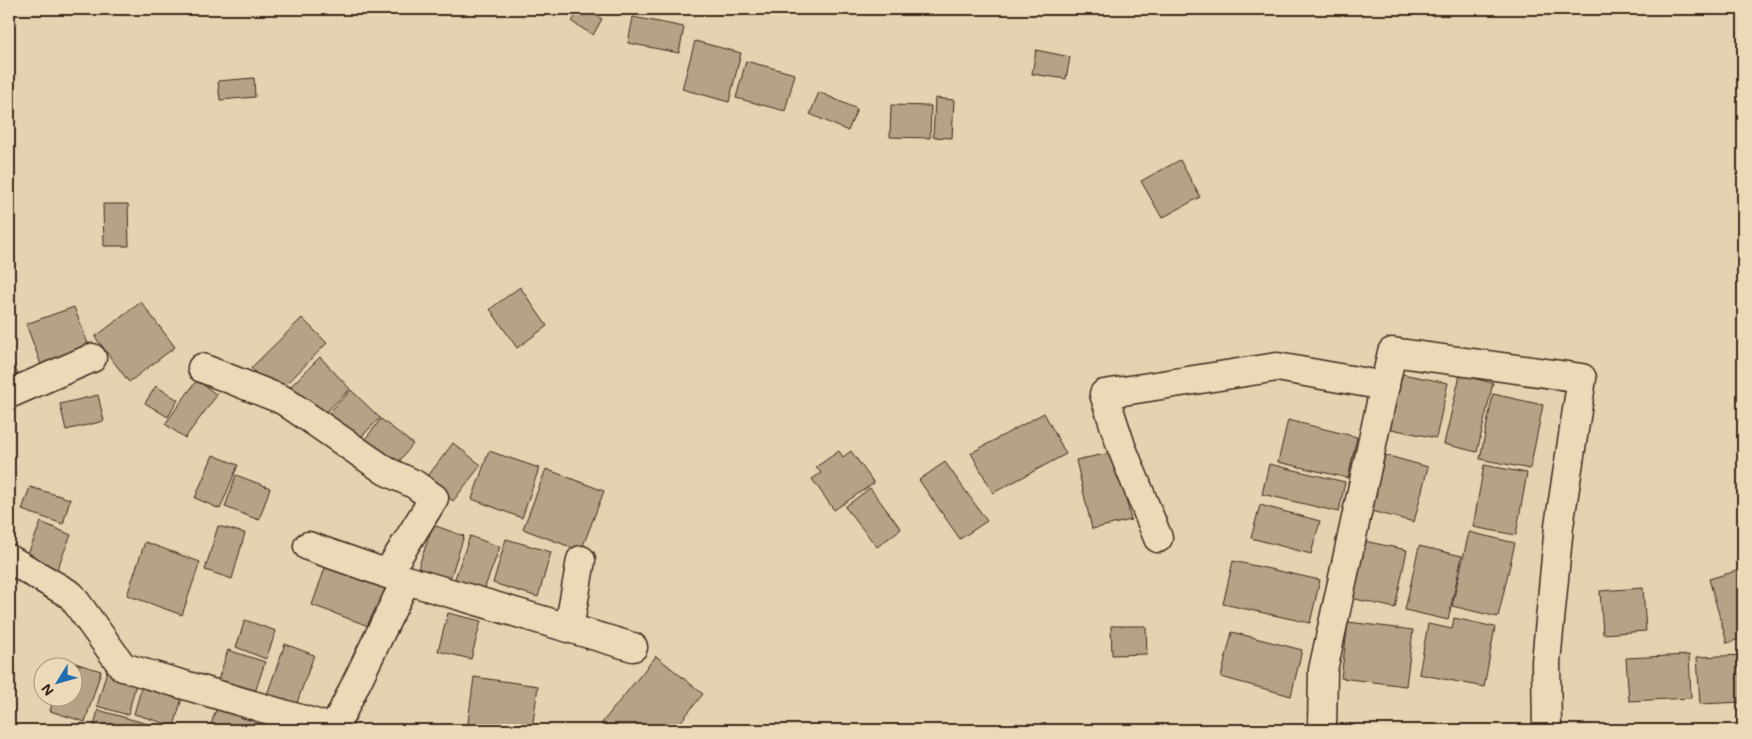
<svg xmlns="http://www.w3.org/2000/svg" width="1752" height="739" viewBox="0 0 1752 739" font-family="Mali,sans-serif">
<rect width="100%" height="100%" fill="#e5d2b1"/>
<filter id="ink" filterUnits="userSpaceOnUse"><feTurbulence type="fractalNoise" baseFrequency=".02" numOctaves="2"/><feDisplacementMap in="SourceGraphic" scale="10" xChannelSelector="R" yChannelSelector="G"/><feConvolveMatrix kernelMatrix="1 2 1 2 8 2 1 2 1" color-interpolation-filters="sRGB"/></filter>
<g filter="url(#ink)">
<g fill="#b6a387" stroke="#3b2a1e">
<polygon points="579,9 584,9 602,19 593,35 572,22"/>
<polygon points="633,17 684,27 679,53 628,43"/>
<polygon points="695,41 741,53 729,102 682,89"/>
<polygon points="1036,50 1070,57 1066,79 1032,74"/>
<polygon points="746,61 795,74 785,111 736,98"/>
<polygon points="254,78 255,97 220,100 218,81"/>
<polygon points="819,92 857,109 848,131 810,114"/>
<polygon points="935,98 954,100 952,138 933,137"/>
<polygon points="891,105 931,106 930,138 890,137"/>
<polygon points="1180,160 1200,197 1162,218 1141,181"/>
<polygon points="103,204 128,204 129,246 104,246"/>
<polygon points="520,287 547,326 517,348 490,309"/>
<polygon points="141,302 175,347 129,382 95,337"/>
<polygon points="74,307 90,349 42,367 26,324"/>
<polygon points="302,318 327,343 277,394 251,368"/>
<polygon points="9,353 21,382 9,387"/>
<polygon points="320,357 350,389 319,419 289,388"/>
<polygon points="1397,373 1448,383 1436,438 1386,428"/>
<polygon points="1460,375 1493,383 1477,452 1444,444"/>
<polygon points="197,380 217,395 185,438 165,424"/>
<polygon points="156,386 178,400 168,417 145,403"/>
<polygon points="351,390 380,418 355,443 327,415"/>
<polygon points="1493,394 1543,405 1530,469 1480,459"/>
<polygon points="98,395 104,421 66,430 60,404"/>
<polygon points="1044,413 1066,454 993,493 971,453"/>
<polygon points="381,419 413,444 393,469 362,443"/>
<polygon points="1288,420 1357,437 1348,478 1278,462"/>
<polygon points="453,443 481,465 453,501 425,480"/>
<polygon points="489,451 539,468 522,518 472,499"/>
<polygon points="839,451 843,457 851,451 874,483 834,510 812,479 821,473 816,467"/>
<polygon points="1115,452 1131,520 1092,529 1076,460"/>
<polygon points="213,455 238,465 220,509 195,498"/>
<polygon points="1385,455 1428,467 1414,522 1371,511"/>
<polygon points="945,462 987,521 960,539 919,480"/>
<polygon points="1269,464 1345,482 1339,512 1262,494"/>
<polygon points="1484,465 1527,473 1516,535 1473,527"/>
<polygon points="546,469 604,491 581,551 523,529"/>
<polygon points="236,475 270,488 259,520 225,507"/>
<polygon points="30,487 70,499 63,524 22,510"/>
<polygon points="870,488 901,529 877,547 845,507"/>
<polygon points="9,496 16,499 9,517"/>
<polygon points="1260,505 1320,521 1311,554 1251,538"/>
<polygon points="41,522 71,535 53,579 23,566"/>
<polygon points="433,525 464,536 448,585 416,574"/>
<polygon points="218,526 245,533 232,579 205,570"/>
<polygon points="1469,532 1515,543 1498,617 1452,606"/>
<polygon points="470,536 500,547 482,595 453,584"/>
<polygon points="506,539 551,552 538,597 493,583"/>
<polygon points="1364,541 1407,550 1395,608 1351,598"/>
<polygon points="145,542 200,562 182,615 127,595"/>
<polygon points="1419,546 1462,556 1448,620 1405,610"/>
<polygon points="1233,561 1320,580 1310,623 1223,604"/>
<polygon points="326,565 388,588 374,628 312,605"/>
<polygon points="1743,569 1743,638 1727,643 1709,579"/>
<polygon points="1643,588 1646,631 1603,634 1600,591"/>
<polygon points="448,613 481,621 471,659 438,651"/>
<polygon points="1454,618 1495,627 1484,687 1419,674 1428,624 1452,629"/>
<polygon points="245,620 276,631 266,659 236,647"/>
<polygon points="1348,622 1413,630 1406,686 1341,678"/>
<polygon points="1111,626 1146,626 1147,654 1112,655"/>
<polygon points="1232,632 1302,650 1291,696 1221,677"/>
<polygon points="285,644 314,655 294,711 265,700"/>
<polygon points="228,650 265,662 254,695 217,683"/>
<polygon points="1689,655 1691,698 1629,701 1626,658"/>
<polygon points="1743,655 1743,702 1700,704 1697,657"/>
<polygon points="656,656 703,694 674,730 609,730 601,724"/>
<polygon points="65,660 101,671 85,722 50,711 54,696 72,696 72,666 63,666"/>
<polygon points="108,667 138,675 128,715 97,706"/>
<polygon points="474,677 538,686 532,730 467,730"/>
<polygon points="144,679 184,691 174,726 134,714"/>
<polygon points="218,704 270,720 267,730 209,730"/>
<polygon points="98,710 169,730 93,730"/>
</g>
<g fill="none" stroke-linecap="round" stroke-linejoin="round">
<defs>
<g id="street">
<polyline points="202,368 283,400 386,471 414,484 434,498 387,574"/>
<polyline points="9,394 92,358"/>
<polyline points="1158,538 1121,446 1104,394 1277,367 1385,386"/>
<polyline points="308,546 405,580"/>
<polyline points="9,559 71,595 123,667 338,730"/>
<polyline points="569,628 581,560"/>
<polyline points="334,729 406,580 633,647"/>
<polyline points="1322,730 1323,670 1392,352 1582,378 1559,526 1546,662 1547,730"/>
</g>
</defs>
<use href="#street" stroke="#3b2a1e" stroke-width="31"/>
<use href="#street" stroke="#ecd9b7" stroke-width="28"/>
</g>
</g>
<rect width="1752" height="739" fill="none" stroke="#ecd9b7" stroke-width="30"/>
<rect x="15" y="15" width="1722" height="709" fill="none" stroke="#3b2a1e" stroke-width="2" filter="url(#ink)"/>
<g transform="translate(58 682) rotate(233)"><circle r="24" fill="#ecd9b7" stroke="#a5937a"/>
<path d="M0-4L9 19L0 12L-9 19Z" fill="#1f6fb2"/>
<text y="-8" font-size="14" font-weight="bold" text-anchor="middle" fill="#3b2a1e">N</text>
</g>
</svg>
